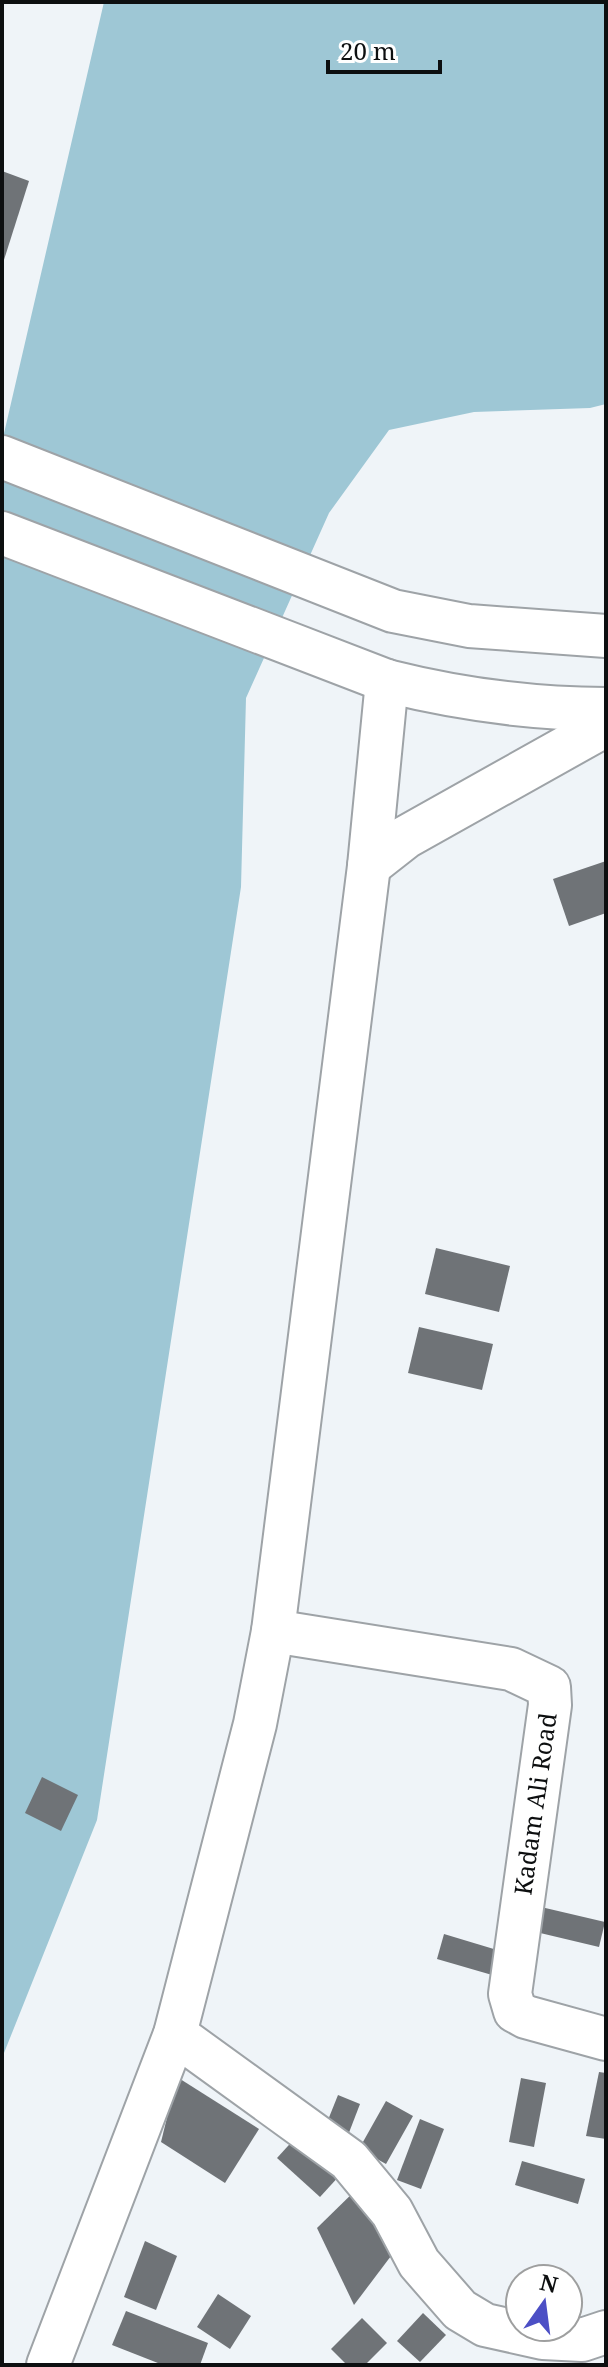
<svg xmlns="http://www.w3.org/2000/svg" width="608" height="2367" viewBox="0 0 608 2367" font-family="'Noto Serif',serif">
<rect width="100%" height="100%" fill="#eff4f8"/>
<polygon fill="#9ec7d5" points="104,2 606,2 606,404 590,408 474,412 389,430 329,513 246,698 241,887 97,1820 2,2058 2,442"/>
<g fill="#6f7377">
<polygon points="2,171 29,181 3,263 2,263"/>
<polygon points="606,861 606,913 569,926 553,879"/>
<polygon points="436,1248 510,1266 499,1312 425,1294"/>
<polygon points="419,1327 493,1344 482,1390 408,1373"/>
<polygon points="42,1777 78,1795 61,1831 25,1813"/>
<polygon points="541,1907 605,1922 599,1947 536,1932"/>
<polygon points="444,1934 507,1953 499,1977 437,1959"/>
<polygon points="599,2072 606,2073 606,2139 586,2136"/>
<polygon points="177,2077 259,2129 225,2183 161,2142"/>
<polygon points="521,2078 546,2083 534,2147 509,2142"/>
<polygon points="338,2095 360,2104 345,2143 322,2135"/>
<polygon points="386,2101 413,2116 386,2164 359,2149"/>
<polygon points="420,2119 444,2129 421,2189 397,2180"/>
<polygon points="298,2135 341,2174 320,2197 277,2158"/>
<polygon points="522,2161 585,2179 578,2204 515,2185"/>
<polygon points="363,2183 394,2252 354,2305 317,2228"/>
<polygon points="145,2241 177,2256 156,2310 124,2297"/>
<polygon points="218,2294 251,2316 230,2349 197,2327"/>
<polygon points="126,2311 208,2343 200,2365 163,2365 112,2345"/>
<polygon points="423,2313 446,2335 420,2362 397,2341"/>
<polygon points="362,2318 387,2343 365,2365 347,2365 331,2349"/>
</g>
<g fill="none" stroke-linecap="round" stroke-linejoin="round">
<defs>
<g id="minor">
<polyline points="2,457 393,611 469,626 606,636"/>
<path d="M2 533 387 681C459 699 532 709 606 709"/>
<polyline points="369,866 406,837 606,725"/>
<polyline points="273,1631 511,1669 549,1687 550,1705 510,1994 515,2011 526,2017 606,2039"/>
<polyline points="175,2034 349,2160 392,2212 419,2263 460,2310 485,2325 543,2338 582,2340 606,2332"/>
<polyline points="48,2365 175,2034 255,1724 273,1631 369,866 387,681"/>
</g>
</defs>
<use href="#minor" stroke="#9ea3a7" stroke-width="46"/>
<use href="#minor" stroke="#fff" stroke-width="42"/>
</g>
<g text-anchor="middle" stroke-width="6" stroke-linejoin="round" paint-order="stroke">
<g font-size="24" fill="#0d0f10" stroke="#fff">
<text transform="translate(536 1804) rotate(-82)" y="8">Kadam Ali Road</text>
</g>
</g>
<rect width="608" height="2367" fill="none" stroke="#0d0f10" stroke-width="8"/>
<g transform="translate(544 2303) rotate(14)"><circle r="38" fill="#ffffff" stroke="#9e9f9f" stroke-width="2"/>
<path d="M0-6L14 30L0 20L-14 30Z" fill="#4c4fc5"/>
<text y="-12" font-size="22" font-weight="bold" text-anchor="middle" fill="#0d0f10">N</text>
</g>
<path d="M328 60v12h112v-12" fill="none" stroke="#0d0f10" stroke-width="4"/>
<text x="340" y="60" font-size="24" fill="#0d0f10" stroke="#ffffff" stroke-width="6" paint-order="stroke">20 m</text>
</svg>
